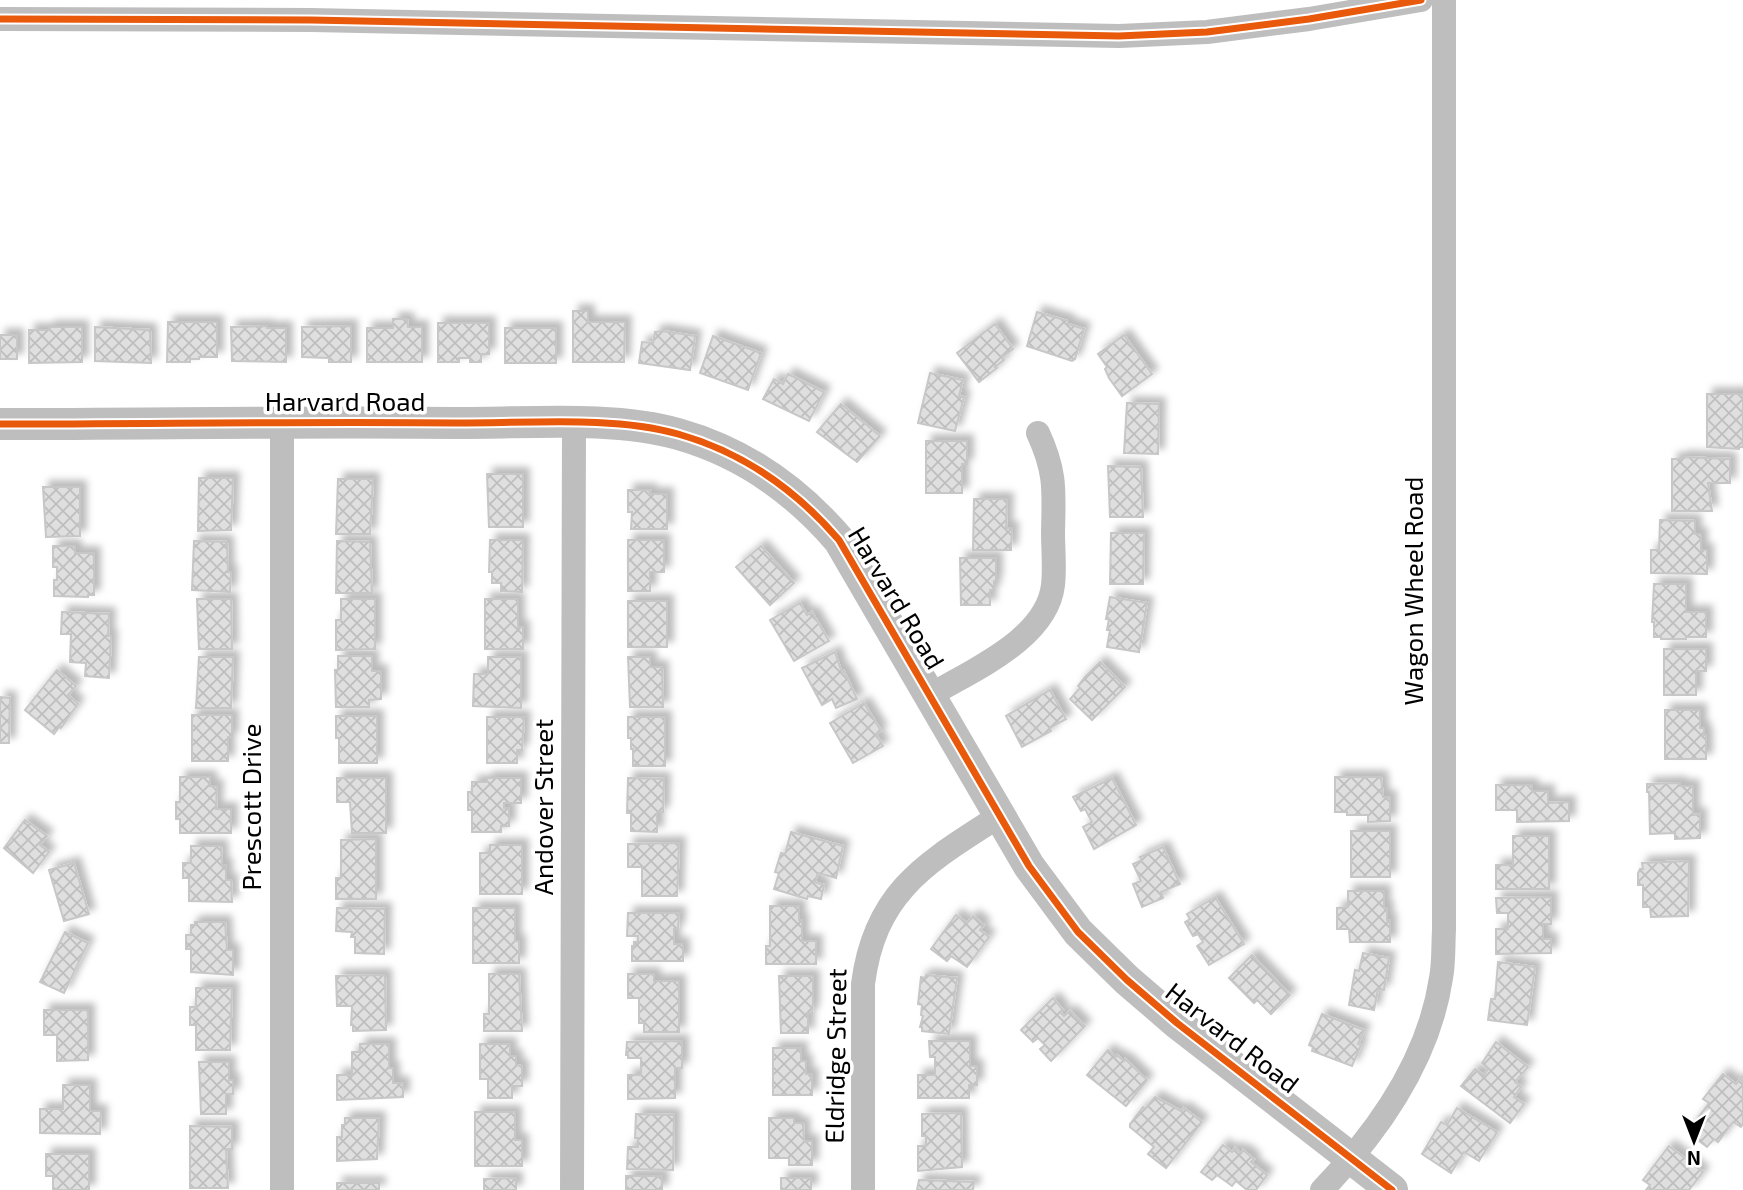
<svg xmlns="http://www.w3.org/2000/svg" width="1743" height="1190" viewBox="0 0 1743 1190" font-family="'Exo 2',sans-serif">
<defs>
<pattern id="building-cross-hatch" width="8" height="8" patternUnits="userSpaceOnUse" patternTransform="scale(1.75)"><rect width="8" height="8" fill="#dfdfdf"/><path d="M0 0l8 8M0 8l8-8" fill="none" stroke="#bebebe"/></pattern>
<filter id="shadow"><feDropShadow dx="6" dy="-6" stdDeviation="3.5" flood-color="#0004"/></filter>
</defs>
<rect width="100%" height="100%" fill="#fff"/>
<g fill="url(#building-cross-hatch)" stroke="#c7c7c7" stroke-width="2" filter="url(#shadow)">
<polygon points="573,311 588,311 588,322 625,322 624,362 573,362"/>
<polygon points="1037,312 1068,321 1068,324 1084,329 1075,359 1072,361 1027,346"/>
<polygon points="393,319 407,319 408,327 422,327 422,362 367,362 367,328 393,328"/>
<polygon points="168,322 217,322 217,357 199,357 199,359 190,359 190,362 167,362"/>
<polygon points="438,323 489,323 489,354 481,354 481,362 470,362 470,358 459,358 459,362 438,362"/>
<polygon points="995,324 1013,349 1002,357 1004,360 995,367 997,368 979,382 957,353"/>
<polygon points="267,326 267,328 286,328 286,362 232,361 231,327"/>
<polygon points="351,326 351,362 329,362 329,358 302,357 302,327"/>
<polygon points="49,327 82,327 82,362 29,363 29,330 49,330"/>
<polygon points="95,327 150,330 151,363 95,361"/>
<rect x="505" y="328" width="51" height="35"/>
<polygon points="663,331 695,336 690,370 639,363 642,342 653,343 655,332"/>
<rect x="0" y="335" width="17" height="24"/>
<polygon points="1124,335 1152,374 1122,396 1109,378 1105,369 1107,367 1098,354"/>
<polygon points="713,336 761,353 748,390 700,373"/>
<polygon points="930,373 963,380 959,396 964,397 955,431 918,423"/>
<polygon points="788,374 824,392 809,421 763,399 774,379 783,384"/>
<polygon points="1707,394 1743,394 1743,447 1739,447 1739,449 1707,447"/>
<polygon points="1127,403 1159,404 1158,454 1124,453"/>
<polygon points="841,404 880,436 857,462 817,432"/>
<polygon points="926,441 967,441 967,464 962,464 962,493 926,493"/>
<polygon points="1682,457 1730,459 1730,483 1708,483 1712,511 1672,511 1672,459 1682,459"/>
<polygon points="1108,466 1141,467 1143,517 1110,517"/>
<polygon points="487,474 523,474 523,527 489,527"/>
<polygon points="199,478 233,478 231,530 198,531"/>
<polygon points="338,479 373,479 370,534 336,534"/>
<polygon points="43,487 80,487 80,536 46,537"/>
<polygon points="628,490 650,490 649,494 667,494 667,529 631,529 632,512 628,512"/>
<polygon points="974,499 1007,499 1006,528 1012,528 1011,550 973,550"/>
<polygon points="1660,520 1695,521 1695,534 1701,534 1701,550 1707,550 1707,574 1651,573 1651,550 1659,550"/>
<polygon points="1111,533 1144,533 1143,584 1110,584"/>
<polygon points="490,540 523,540 522,592 501,591 501,583 492,583 492,572 489,572"/>
<polygon points="628,540 664,540 664,572 650,572 650,591 628,591"/>
<polygon points="194,541 227,542 228,572 231,572 230,592 192,590"/>
<polygon points="337,541 370,542 372,593 336,593"/>
<polygon points="53,546 75,546 75,553 94,553 94,595 88,595 88,597 54,596 54,580 57,580 57,567 53,567"/>
<polygon points="761,546 794,583 770,605 736,567"/>
<polygon points="960,558 996,558 996,581 994,581 994,590 990,590 990,605 961,605"/>
<polygon points="1654,584 1686,584 1686,612 1706,612 1706,637 1686,637 1686,639 1661,639 1661,637 1654,637 1654,622 1652,622"/>
<polygon points="1110,597 1147,603 1139,652 1107,647 1110,630 1107,630 1109,619 1106,619"/>
<polygon points="197,599 231,599 232,649 199,649"/>
<polygon points="341,599 375,599 375,649 336,650 336,620 341,620"/>
<polygon points="485,599 518,599 518,627 523,627 523,649 485,649"/>
<rect x="628" y="601" width="39" height="46"/>
<polygon points="800,603 807,615 812,612 829,641 794,661 770,620"/>
<polygon points="62,612 109,614 108,636 111,636 109,678 85,676 86,663 70,662 71,634 61,634"/>
<polygon points="1664,649 1706,649 1706,671 1696,671 1696,695 1664,695"/>
<polygon points="835,652 842,673 844,671 857,699 836,708 832,699 822,705 802,668"/>
<polygon points="338,656 372,656 372,671 381,671 381,699 369,700 369,707 336,707 335,670 338,670"/>
<polygon points="199,657 233,657 231,708 196,708"/>
<polygon points="488,657 521,657 521,708 473,706 474,674 488,674"/>
<polygon points="628,657 650,657 650,667 662,667 663,707 630,707"/>
<polygon points="1100,662 1125,687 1092,720 1070,699 1080,688 1078,686 1085,677"/>
<polygon points="57,670 76,686 68,695 78,704 61,728 60,726 54,734 25,710"/>
<polygon points="1050,690 1066,719 1050,728 1051,731 1022,747 1006,716"/>
<polygon points="0,697 10,698 9,743 0,743"/>
<polygon points="864,703 881,731 876,734 883,746 853,763 830,723"/>
<polygon points="1665,710 1700,710 1700,728 1704,728 1704,735 1706,735 1706,759 1665,759"/>
<polygon points="192,715 232,715 232,737 228,737 228,761 192,761"/>
<polygon points="336,716 377,716 377,763 339,763 339,738 336,738"/>
<polygon points="487,717 524,717 522,750 517,750 517,763 487,763"/>
<polygon points="628,717 665,717 665,766 633,766 633,749 631,749 631,738 628,738"/>
<polygon points="180,777 210,777 210,786 217,786 216,809 231,809 231,833 180,833 180,819 176,819 176,802 180,802"/>
<polygon points="1335,777 1381,777 1383,797 1390,797 1390,821 1368,822 1368,815 1347,815 1347,812 1335,812"/>
<polygon points="337,778 386,778 386,833 352,833 350,802 337,802"/>
<polygon points="487,778 521,778 521,803 504,803 504,808 509,808 509,826 501,826 501,832 472,832 472,810 468,810 468,792 472,792 472,782 487,782"/>
<polygon points="628,778 664,779 663,812 657,812 657,832 631,831 631,813 627,813"/>
<polygon points="1112,778 1136,825 1094,849 1083,827 1092,822 1085,809 1081,811 1073,797"/>
<polygon points="1680,783 1680,786 1693,786 1693,815 1700,814 1700,838 1675,839 1675,833 1650,834 1649,792 1647,792 1647,784"/>
<polygon points="1496,785 1532,785 1532,791 1548,791 1548,803 1569,802 1569,821 1517,822 1517,810 1496,810"/>
<polygon points="25,820 47,836 40,845 49,852 33,873 4,848"/>
<rect x="1351" y="831" width="39" height="46"/>
<polygon points="791,832 843,846 836,878 818,873 815,882 824,885 821,899 808,896 807,899 774,889 779,873 775,872 781,853 785,854"/>
<polygon points="1513,836 1549,836 1549,889 1496,889 1496,865 1513,865"/>
<polygon points="376,839 376,899 336,899 336,878 341,878 341,840"/>
<polygon points="679,843 677,896 642,896 642,867 628,867 628,844"/>
<polygon points="490,845 522,845 522,894 480,894 480,853 490,853"/>
<polygon points="191,846 221,846 222,865 226,865 226,880 231,880 232,902 189,901 189,878 183,878 183,863 191,863"/>
<polygon points="1163,847 1180,884 1161,892 1163,898 1142,907 1133,884 1141,881 1133,864 1142,860 1140,857"/>
<polygon points="1689,861 1688,916 1651,917 1650,907 1643,907 1643,885 1638,885 1638,873 1640,869 1643,869 1642,863"/>
<polygon points="74,863 89,914 64,921 49,870"/>
<polygon points="1348,891 1384,891 1384,908 1387,908 1387,920 1390,920 1390,942 1350,942 1349,929 1337,929 1337,908 1348,907"/>
<polygon points="1215,897 1244,944 1209,965 1197,946 1203,942 1198,934 1193,936 1185,922 1190,919 1187,914"/>
<polygon points="1551,897 1551,924 1543,924 1543,939 1551,939 1551,953 1496,954 1496,929 1508,929 1508,913 1497,913 1496,898"/>
<polygon points="770,906 799,906 799,920 802,920 802,941 816,941 816,964 766,964 766,946 770,946"/>
<polygon points="337,908 385,909 384,954 355,953 355,937 351,937 352,932 336,931"/>
<polygon points="473,908 515,908 515,941 519,941 519,963 473,963"/>
<polygon points="628,913 679,913 678,929 674,929 674,944 683,944 683,961 632,961 632,946 634,946 634,942 638,942 638,936 627,936"/>
<polygon points="956,915 967,923 973,916 984,925 980,930 989,937 967,967 951,956 947,961 931,949"/>
<polygon points="195,922 225,922 227,950 233,950 233,975 191,972 191,949 186,949 186,935 191,935 191,925 195,925"/>
<polygon points="65,932 88,943 64,993 40,982"/>
<polygon points="1363,953 1389,958 1384,990 1378,989 1374,1010 1349,1005 1355,970 1359,971"/>
<polygon points="1252,955 1290,995 1271,1014 1257,1000 1254,1003 1229,978"/>
<polygon points="1498,962 1535,967 1527,1025 1488,1020 1491,999 1495,999"/>
<polygon points="489,974 519,974 522,1031 484,1031 484,1014 489,1014"/>
<polygon points="628,974 654,974 654,981 679,981 679,1032 644,1032 644,1023 639,1023 639,998 628,998"/>
<polygon points="385,975 386,1030 353,1031 353,1025 351,1025 352,1006 337,1006 336,976"/>
<polygon points="926,975 957,978 949,1034 922,1031 922,1027 920,1027 923,1016 921,1015 922,1005 918,1004 921,977 925,978"/>
<polygon points="779,976 813,976 813,1002 812,1013 808,1013 808,1033 781,1033"/>
<polygon points="196,988 232,988 230,1050 196,1050 196,1025 190,1025 190,1007 196,1007"/>
<polygon points="1053,998 1063,1010 1060,1012 1064,1016 1070,1011 1085,1026 1051,1061 1040,1049 1045,1045 1038,1038 1033,1042 1021,1030"/>
<polygon points="44,1010 88,1010 88,1060 57,1061 57,1035 44,1035"/>
<polygon points="1322,1014 1364,1030 1358,1044 1361,1045 1352,1066 1312,1051 1313,1047 1309,1045"/>
<polygon points="682,1041 682,1068 675,1068 675,1098 628,1099 628,1075 641,1075 641,1058 628,1058 628,1055 626,1055 627,1042"/>
<polygon points="929,1041 970,1041 970,1066 977,1066 977,1085 969,1085 969,1098 918,1098 918,1075 935,1075 935,1057 930,1057"/>
<polygon points="1496,1042 1528,1067 1515,1082 1521,1087 1514,1097 1524,1104 1510,1123 1461,1086 1475,1069 1484,1075 1488,1069 1482,1063"/>
<polygon points="360,1044 389,1044 389,1068 393,1068 393,1083 403,1083 403,1097 337,1100 337,1075 352,1075 352,1052 360,1052"/>
<polygon points="480,1044 510,1044 510,1056 516,1056 516,1065 522,1066 522,1086 512,1086 512,1098 488,1098 488,1079 480,1079"/>
<polygon points="773,1048 801,1048 801,1061 806,1061 806,1074 812,1074 812,1095 773,1095"/>
<polygon points="1108,1050 1116,1057 1117,1055 1124,1061 1125,1059 1147,1080 1126,1106 1087,1075"/>
<polygon points="199,1062 229,1062 229,1080 233,1080 233,1094 226,1094 226,1114 201,1114"/>
<polygon points="1723,1074 1736,1084 1740,1079 1743,1081 1743,1124 1741,1127 1733,1122 1718,1142 1714,1139 1707,1147 1687,1132 1709,1103 1703,1099"/>
<polygon points="63,1085 90,1085 90,1111 101,1111 100,1134 40,1133 40,1109 63,1109"/>
<polygon points="1155,1097 1181,1111 1184,1108 1202,1122 1166,1168 1148,1154 1154,1147 1130,1127 1130,1124 1143,1107 1145,1109"/>
<polygon points="1457,1108 1497,1132 1479,1161 1464,1152 1451,1173 1422,1154 1441,1122 1447,1125"/>
<polygon points="475,1112 515,1112 515,1140 522,1140 522,1166 475,1166"/>
<polygon points="961,1113 962,1167 918,1171 918,1146 926,1146 926,1136 922,1136 922,1114"/>
<polygon points="636,1114 674,1115 673,1170 627,1169 628,1147 638,1147 638,1138 635,1138"/>
<polygon points="345,1118 379,1118 377,1159 337,1161 337,1137 342,1137 342,1125 345,1125"/>
<polygon points="769,1118 794,1118 794,1123 803,1123 804,1141 812,1141 812,1165 789,1165 789,1158 769,1158"/>
<polygon points="190,1126 232,1127 232,1149 226,1149 228,1188 190,1188"/>
<polygon points="1223,1145 1232,1152 1235,1148 1241,1153 1243,1150 1254,1159 1251,1162 1267,1175 1256,1190 1247,1190 1236,1181 1232,1186 1217,1175 1212,1180 1201,1172"/>
<polygon points="1669,1146 1703,1172 1689,1190 1646,1190 1650,1185 1643,1180"/>
<polygon points="46,1154 89,1154 89,1190 53,1190 53,1176 46,1176"/>
<rect x="626" y="1176" width="36" height="14"/>
<polygon points="516,1178 516,1190 484,1190 484,1179"/>
<rect x="781" y="1178" width="30" height="12"/>
<polygon points="919,1180 974,1182 973,1190 917,1190"/>
<rect x="337" y="1183" width="42" height="7"/>
</g>
<g fill="none" stroke-linecap="round" stroke-linejoin="round">
<g stroke="#bebebe" stroke-width="24">
<polyline points="0,19 311,20 1119,36 1207,32 1309,19 1421,0"/>
<polyline points="282,423 282,1190"/>
<path d="M931 695C972 670 1047 639 1053 585 1055 568 1053 549 1053 532 1054 490 1056 472 1038 433"/>
<polyline points="572,1190 574,424"/>
<path d="M863 1190V984C875 890 928 862 1001 815"/>
<path d="M1322 1190C1378 1132 1429 1059 1441 978 1444 963 1443 946 1444 930V0"/>
</g>
<path stroke="#bebebe" stroke-width="32" d="M0 424C156 424 311 421 467 423 531 423 616 416 678 434 742 452 796 490 839 540L1029 866 1078 932 1127 980 1177 1023 1392 1190"/>
<defs>
<g id="cycleway">
<polyline points="0,19 311,20 1119,36 1207,32 1309,19 1421,0"/>
<path d="M0 424C156 424 311 421 467 423 531 423 616 416 678 434 742 452 796 490 839 540L1029 866 1078 932 1127 980 1177 1023 1392 1190"/>
</g>
</defs>
<use href="#cycleway" stroke="#fff" stroke-width="11"/>
<use href="#cycleway" stroke="#e8590c" stroke-width="7"/>
</g>
<g text-anchor="middle" stroke-width="7" stroke-linejoin="round" paint-order="stroke">
<g font-size="26" fill="#000" stroke="#fff">
<text x="345" y="411">Harvard Road</text>
<text transform="translate(1414 591) rotate(-90)" y="9">Wagon Wheel Road</text>
<text transform="translate(896 598) rotate(59)" y="9">Harvard Road</text>
<text transform="translate(252 807) rotate(-90)" y="9">Prescott Drive</text>
<text transform="translate(544 807) rotate(-90)" y="9">Andover Street</text>
<text transform="translate(1232 1038) rotate(38)" y="9">Harvard Road</text>
<text transform="translate(836 1056) rotate(-89)" y="9">Eldridge Street</text>
</g>
</g>
<g transform="translate(1694 1141) rotate(180)" stroke="#ffffff" stroke-width="5" paint-order="stroke">
<path d="M0-5L12 26L0 18L-12 26Z" fill="#000000"/>
<text y="-10" font-size="19" font-weight="bold" text-anchor="middle" fill="#000000">N</text>
</g>
</svg>
